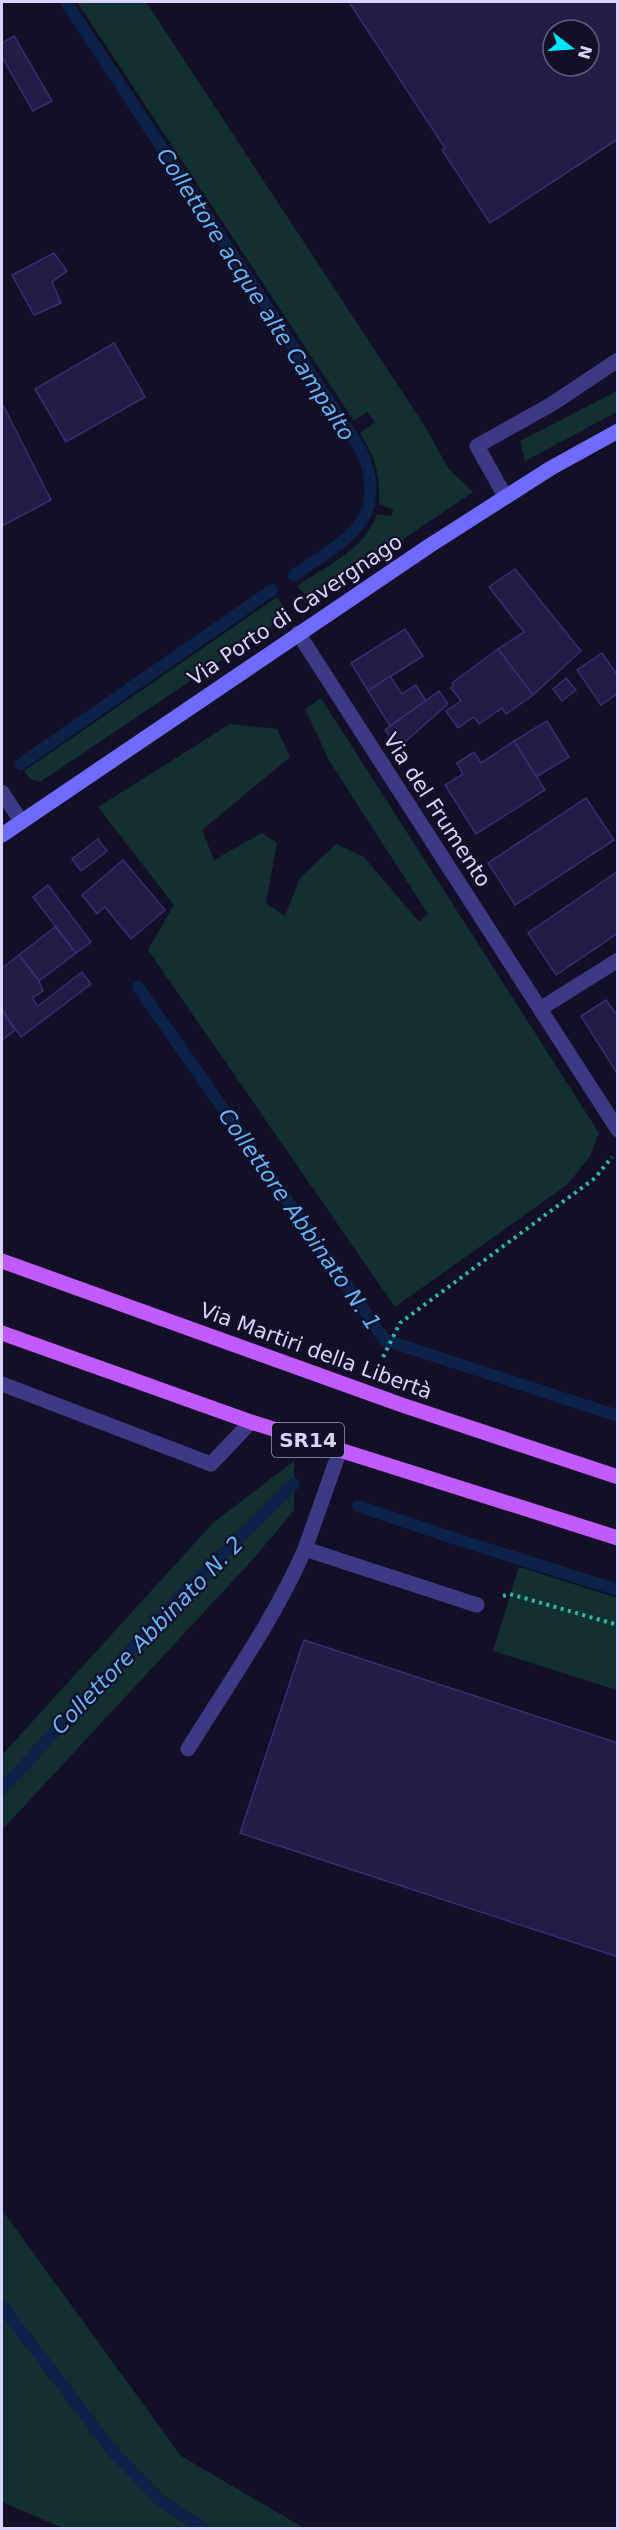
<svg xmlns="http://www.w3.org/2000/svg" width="619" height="2530" viewBox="0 0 619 2530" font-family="'DejaVu Sans',sans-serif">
<rect width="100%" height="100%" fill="#130f26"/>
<g fill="#12302f">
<path d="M77 2H146L426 428 448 468 473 492 319 596H306L297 586C325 567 366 548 377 514L391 516 394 510 379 504C380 472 376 460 360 433L375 422 367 412 354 421Z"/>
<polygon points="617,391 617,412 525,461 520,441"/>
<polygon points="277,597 286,611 281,620 40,782 30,779 24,771"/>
<polygon points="321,698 599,1133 590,1156 568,1184 395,1307 148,950 174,905 98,807 230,724 277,729 290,757 202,830 214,860 262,833 277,843 266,903 285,916 300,878 336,844 364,857 419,922 428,914 330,762 305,709"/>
<polygon points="294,1461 294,1510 255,1557 2,1830 2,1755 213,1523"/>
<polygon points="519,1567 617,1598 617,1690 493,1651"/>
<polygon points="2,2210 181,2456 304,2528 63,2528 2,2502"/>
</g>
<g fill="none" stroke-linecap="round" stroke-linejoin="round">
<g stroke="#0c2248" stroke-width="12">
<path d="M66 2 361 450C392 520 344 541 294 575"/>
<polyline points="21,764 272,590"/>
<polyline points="138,987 385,1340 618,1416"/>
<polyline points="358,1506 456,1539 618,1590"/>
<polyline points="2,1789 182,1594 294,1484"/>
<polyline points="2,2306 114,2453 161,2501 204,2528"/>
</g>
</g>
<g fill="#241b47" stroke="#3b2d73" stroke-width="1.5" fill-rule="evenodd">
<path d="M349 2H618V139L490 223 442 150 445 148ZM553 30H589V66H553Z"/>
<polygon points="14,36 52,101 33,111 2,57 2,43"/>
<polygon points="54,253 67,271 52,282 61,303 34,315 12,275"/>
<polygon points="114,343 145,397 66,442 35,389"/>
<polygon points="2,403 51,500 2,526"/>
<polygon points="515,569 581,651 533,695 498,649 524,632 489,587"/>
<polygon points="405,629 423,656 368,691 351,663"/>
<polygon points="498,649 533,695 506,714 502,708 479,724 474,717 458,728 446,711 461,701 451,688 454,686 452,683"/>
<polygon points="602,653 618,676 618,693 601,705 577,670"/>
<polygon points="390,676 402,694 416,685 426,701 390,726 368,691"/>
<polygon points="566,678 576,690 562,701 553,689"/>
<polygon points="439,691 448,704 398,748 385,730"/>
<polygon points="547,721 569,757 536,777 514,741"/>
<polygon points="514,741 545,790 476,834 445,785 463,774 457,763 474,752 481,763"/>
<polygon points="586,798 614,840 515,905 488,863"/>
<polygon points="98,839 107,851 81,871 72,859"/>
<polygon points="123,860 165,910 131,939 105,907 97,914 82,895"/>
<polygon points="617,872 618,933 556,975 528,933"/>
<polygon points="48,885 91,942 76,953 33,897"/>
<polygon points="55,927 76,953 39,981 19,955"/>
<polygon points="19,955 39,981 43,991 32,998 38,1006 82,972 91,984 21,1037 2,1010 2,968"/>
<polygon points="606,1000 618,1016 618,1075 581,1016"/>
<polygon points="2,1010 15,1030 2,1040"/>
<polygon points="304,1640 618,1743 618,1957 240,1833"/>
</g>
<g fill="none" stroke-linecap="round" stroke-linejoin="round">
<g stroke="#2fb8b0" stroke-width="4" stroke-dasharray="3 4.5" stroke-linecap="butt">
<polyline points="383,1357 400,1323 595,1178 612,1157"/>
<polyline points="503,1596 510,1594 618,1625"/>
</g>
<g stroke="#3d3a85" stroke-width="15">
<polyline points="505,496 477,446 552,404 618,360"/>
<polyline points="2,792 21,821"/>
<polyline points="2,1384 211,1464 251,1422"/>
<polyline points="340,1450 305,1549 477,1605"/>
<path d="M188 1749C228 1684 274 1620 305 1549"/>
</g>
<g stroke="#3d3a85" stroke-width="15">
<polyline points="298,633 618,1130"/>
<polyline points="540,1009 618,960"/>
</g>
<polyline stroke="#6f6bff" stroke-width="15" points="2,835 429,546 551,468 618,431"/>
<g stroke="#c25bff" stroke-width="15">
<polyline points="2,1261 402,1405 618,1477"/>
<polyline points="2,1333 251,1422 618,1538"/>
</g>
</g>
<g text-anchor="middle" stroke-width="4.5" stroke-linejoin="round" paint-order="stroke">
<rect fill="#130f26" stroke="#9e99be" stroke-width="1.5" x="272" y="1423" width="72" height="34" rx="4.5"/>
<g font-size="20" font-weight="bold" fill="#d9d4ff">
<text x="308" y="1447">SR14</text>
</g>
<g font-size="21" fill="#d9d4ff" stroke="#130f26">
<text transform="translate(295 610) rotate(-34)" y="7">Via Porto di Cavergnago</text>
<text transform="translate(437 810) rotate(57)" y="7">Via del Frumento</text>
<text transform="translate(316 1351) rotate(20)" y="7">Via Martiri della Libertà</text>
</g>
<g font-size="22" font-style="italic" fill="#62b6ff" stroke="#130f26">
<text transform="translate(256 294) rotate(57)" y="8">Collettore acque alte Campalto</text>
<text transform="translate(300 1219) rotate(55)" y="8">Collettore Abbinato N. 1</text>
<text transform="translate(147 1635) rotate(-46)" y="8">Collettore Abbinato N. 2</text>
</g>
</g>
<rect width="619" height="2530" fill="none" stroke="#d9d4ff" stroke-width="6"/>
<g transform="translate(571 48) rotate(107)"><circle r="28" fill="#130f26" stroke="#625e7d" stroke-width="1.5"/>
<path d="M0-4.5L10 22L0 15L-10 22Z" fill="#00e5ff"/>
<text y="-9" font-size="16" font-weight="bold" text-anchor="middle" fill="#d9d4ff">N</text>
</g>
</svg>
